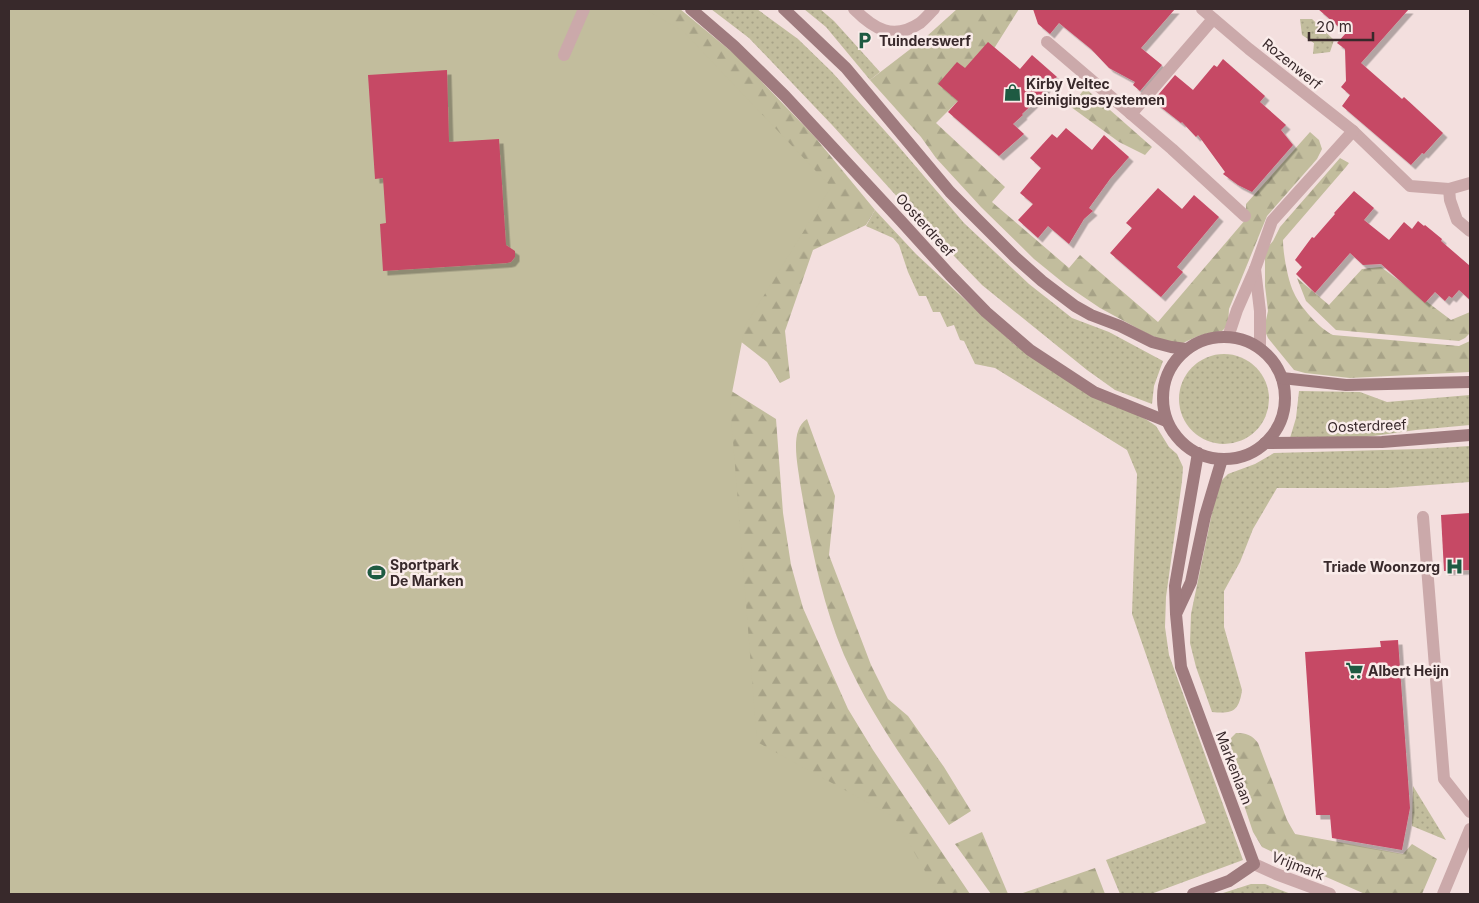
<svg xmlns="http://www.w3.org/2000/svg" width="1479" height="903" viewBox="0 0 1479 903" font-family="Inter,sans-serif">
<defs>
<pattern id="grass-dots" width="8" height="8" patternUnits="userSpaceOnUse" patternTransform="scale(1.25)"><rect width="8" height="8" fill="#c2bd9d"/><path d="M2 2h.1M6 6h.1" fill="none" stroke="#a7a287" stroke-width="1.8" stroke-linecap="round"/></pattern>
<pattern id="forest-firs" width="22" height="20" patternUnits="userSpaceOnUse" patternTransform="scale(1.25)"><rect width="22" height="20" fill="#c2bd9d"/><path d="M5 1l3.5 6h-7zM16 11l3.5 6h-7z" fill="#a7a287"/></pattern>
<filter id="shadow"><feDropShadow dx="4.5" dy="4.5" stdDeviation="0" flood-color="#0004"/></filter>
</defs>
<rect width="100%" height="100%" fill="#f3dfde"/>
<g fill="url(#grass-dots)">
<polygon points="711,9 757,9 798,39 832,72 894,141 964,223 1029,284 1072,318 1109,332 1163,361 1154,386 1152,404 1115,390 1087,370 982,285 901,201 833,126 749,38"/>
<polygon points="804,9 820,9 834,21 880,72 870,80 826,27"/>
<polygon points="1300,19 1312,19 1334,40 1330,52 1313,54 1314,43 1302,35"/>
<polygon points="875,210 916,254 973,307 1015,345 1147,420 1156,426 1169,447 1177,454 1183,467 1182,481 1166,597 1165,627 1169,655 1243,860 1151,894 1120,894 1106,860 1206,823 1173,733 1132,614 1137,474 1127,450 995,368 975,364 964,341 960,340 954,325 947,327 940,312 933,312 926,296 919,296 908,272 899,245 893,238 866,226"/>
<circle cx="1224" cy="399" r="45"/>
<polygon points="1299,391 1360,392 1387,402 1470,395 1470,425 1416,430 1352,439 1290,438 1296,418"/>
<path d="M1470 446V482L1388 488H1277L1253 529 1240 562 1224 591V627L1242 690C1239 712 1232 714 1212 712L1196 667 1190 643 1191 614 1218 484 1228 474 1255 464 1274 453 1420 449Z"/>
<polygon points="1413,786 1446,840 1412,826"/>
<polygon points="1251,884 1265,884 1291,894 1220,894"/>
</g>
<g fill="url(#forest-firs)">
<polygon points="601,9 680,9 738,57 814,136 875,210 866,225 813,250 785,331 790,378 780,383 767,362 726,330"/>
<polygon points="957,9 1019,9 995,47 964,82 958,101 936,123 1005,187 992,202 1069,268 1080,255 1158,322 1246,219 1246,204 1310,132 1319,140 1322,149 1317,159 1267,216 1229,309 1228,325 1222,331 1209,333 1198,336 1183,343 1171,344 1148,334 1100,308 1066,285 1034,259 981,207 936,158 921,137 870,80 926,37"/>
<polygon points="1085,88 1152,147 1145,155 1119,142 1071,107"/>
<path d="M1340 158 1349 163 1346 167 1283 240C1283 254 1288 281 1294 293 1300 307 1320 329 1333 335L1459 346 1470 341V372L1350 378 1305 373 1294 370 1268 338 1264 329 1268 311 1265 286V250L1273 241 1280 227Z"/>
<polygon points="1381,267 1451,320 1470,312 1470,333 1465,338 1459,341 1336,330 1306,301 1297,278 1329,305 1362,269"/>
<polygon points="709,377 776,419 783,513 791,565 803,608 848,709 873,750 970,894 912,894 740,756"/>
<path d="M807 419 835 496 829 555 871 665 888 699 908 716 944 767 971 811 949 825C911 770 871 716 844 655 821 600 810 541 800 483 798 465 789 430 807 419Z"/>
<path d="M1236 733C1246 733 1252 735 1258 743L1287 820 1295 834 1403 854 1412 844 1437 859 1422 894H1365L1308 869 1262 847 1253 832 1224 745Z"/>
<polygon points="982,832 1008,894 991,894 955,844"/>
<polygon points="1095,868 1105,894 1020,894"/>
</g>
<polygon fill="#c2bd9d" points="9,9 644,9 683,31 831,187 745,326 730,403 757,742 894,817 938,894 9,894"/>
<g fill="#c64865" filter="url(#shadow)">
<polygon points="1033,9 1175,9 1141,48 1162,65 1140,91 1133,85 1135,82 1109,68 1091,49 1059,23 1050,34 1038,24"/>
<polygon points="1318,9 1409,9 1361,63 1402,99 1404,97 1443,133 1424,154 1422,153 1411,165 1342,106 1350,95 1341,87 1346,81 1345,49 1337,43 1346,33"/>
<polygon points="988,42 1020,69 1032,55 1057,77 1049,82 1040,97 1022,114 1023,115 1013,124 1024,134 999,156 948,112 958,101 938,84 957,62 965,68"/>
<polygon points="1223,59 1265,96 1260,102 1286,125 1281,130 1293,145 1252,192 1238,185 1223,174 1225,172 1198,135 1196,137 1182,122 1181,123 1153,101 1175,75 1193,90 1214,65 1217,67"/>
<polygon points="447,70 449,142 499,139 506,245 515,251 515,257 511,262 507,263 383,271 380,224 386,223 383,178 375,179 368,75"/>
<polygon points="1066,128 1092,150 1104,135 1129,157 1110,179 1089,208 1093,211 1084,219 1069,244 1048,226 1038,238 1018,220 1033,204 1020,193 1041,168 1030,158 1052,134 1057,138"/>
<polygon points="1158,188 1182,209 1194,195 1219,217 1177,267 1183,272 1161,297 1110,253 1132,228 1126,223"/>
<polygon points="1354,191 1374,208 1364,220 1389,240 1404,222 1412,229 1418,221 1424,226 1425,225 1442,239 1441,241 1470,266 1470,300 1459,290 1452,298 1449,296 1445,301 1435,292 1425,303 1381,264 1363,265 1350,253 1315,293 1296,274 1302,267 1295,260 1312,237 1314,238 1335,214 1334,213"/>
<polygon points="1470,513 1470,570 1444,571 1441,515"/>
<polygon points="1398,640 1410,808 1402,850 1332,838 1330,815 1316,815 1305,652 1381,647 1380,641"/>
</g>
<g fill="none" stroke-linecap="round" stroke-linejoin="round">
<g stroke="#cba9aa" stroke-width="12">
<path d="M854 9C874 29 893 41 920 23 925 19 930 13 934 9"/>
<polyline points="1202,9 1249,49 1353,131 1410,186 1449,189 1470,183"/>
<polyline points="1047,42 1172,149 1245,216"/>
<polyline points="564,55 584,9"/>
<polyline points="1131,114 1213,19"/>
<polyline points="1449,189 1450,200 1457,220 1470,231"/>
<polyline points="1255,269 1260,311 1260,348"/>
<polyline points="1228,337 1237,310 1255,269 1272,221 1353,131"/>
<polyline points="1423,517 1444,779 1470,812"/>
<polyline points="1254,864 1276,874 1330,894"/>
<polyline points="1443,894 1470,829"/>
</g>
<g stroke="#9f7b7e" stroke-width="12">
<polyline points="691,9 734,46 785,96 901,221 950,275 986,312 1030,350 1094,392 1166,421"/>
<polyline points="784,9 846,68 950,192 1015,257 1042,281 1075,306 1091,315 1120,326 1152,342 1171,347 1186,349"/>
<circle cx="1224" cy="398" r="61"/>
<polyline points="1282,378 1346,385 1470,382"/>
<polyline points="1265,443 1382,442 1470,435"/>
<polyline points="1177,612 1191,582 1205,516 1222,459"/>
<polyline points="1193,894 1229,881 1254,864 1181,667 1176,614 1175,586 1198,453"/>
</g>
</g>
<defs>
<symbol id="parking-bare" viewBox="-9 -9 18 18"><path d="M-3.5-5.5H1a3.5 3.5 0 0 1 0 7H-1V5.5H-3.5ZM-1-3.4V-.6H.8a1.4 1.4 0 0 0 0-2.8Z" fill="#1e5a42" stroke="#faecea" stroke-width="2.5" paint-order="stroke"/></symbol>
<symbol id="shop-bare" viewBox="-9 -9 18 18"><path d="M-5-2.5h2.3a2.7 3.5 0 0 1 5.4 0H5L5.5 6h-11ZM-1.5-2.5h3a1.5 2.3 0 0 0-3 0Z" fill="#1e5a42" stroke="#faecea" stroke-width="2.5" paint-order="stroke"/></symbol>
<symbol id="hospital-bare" viewBox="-9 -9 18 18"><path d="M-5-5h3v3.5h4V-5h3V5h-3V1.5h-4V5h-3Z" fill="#1e5a42" stroke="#faecea" stroke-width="2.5" paint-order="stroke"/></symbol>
<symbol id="stadium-bare" viewBox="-9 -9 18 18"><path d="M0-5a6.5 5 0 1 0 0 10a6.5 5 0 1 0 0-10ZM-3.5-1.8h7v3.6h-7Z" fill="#1e5a42" stroke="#faecea" stroke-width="2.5" paint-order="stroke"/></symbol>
<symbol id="supermarket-bare" viewBox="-9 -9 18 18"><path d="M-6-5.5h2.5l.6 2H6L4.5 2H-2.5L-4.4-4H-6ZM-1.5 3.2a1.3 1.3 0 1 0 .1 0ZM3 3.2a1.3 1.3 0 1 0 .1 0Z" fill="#1e5a42" stroke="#faecea" stroke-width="2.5" paint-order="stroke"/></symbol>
</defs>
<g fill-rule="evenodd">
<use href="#parking-bare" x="852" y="28" width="25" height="25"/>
<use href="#shop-bare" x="1000" y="80" width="25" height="25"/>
<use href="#hospital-bare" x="1442" y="554" width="25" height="25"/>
<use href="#stadium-bare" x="364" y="560" width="25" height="25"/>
<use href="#supermarket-bare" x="1342" y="658" width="25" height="25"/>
</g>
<g text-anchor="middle" stroke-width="5" stroke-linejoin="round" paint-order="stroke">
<g font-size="14" font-weight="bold" fill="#38292b" stroke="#faecea" text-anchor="start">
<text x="879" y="46">Tuinderswerf</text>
<text x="1026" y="89">Kirby Veltec<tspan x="1026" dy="16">Reinigingssystemen</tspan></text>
<text x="390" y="570">Sportpark<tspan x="390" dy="16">De Marken</tspan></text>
<text x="1440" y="572" text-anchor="end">Triade Woonzorg</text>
<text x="1368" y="676">Albert Heijn</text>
</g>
<g font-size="14" fill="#38292b" stroke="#faecea">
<text transform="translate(1292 64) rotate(39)" y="5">Rozenwerf</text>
<text transform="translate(925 225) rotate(48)" y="5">Oosterdreef</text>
<text transform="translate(1367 426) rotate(-2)" y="5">Oosterdreef</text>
<text transform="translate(1234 768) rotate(69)" y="5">Markenlaan</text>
<text transform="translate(1298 866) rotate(21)" y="5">Vrijmark</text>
</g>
</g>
<rect width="1479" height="903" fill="none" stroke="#38292b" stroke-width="20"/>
<path d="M1309 32v8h64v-8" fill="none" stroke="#38292b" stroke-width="2.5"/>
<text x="1316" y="32" font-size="15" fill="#38292b" stroke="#faecea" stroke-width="4" paint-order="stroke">20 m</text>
</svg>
